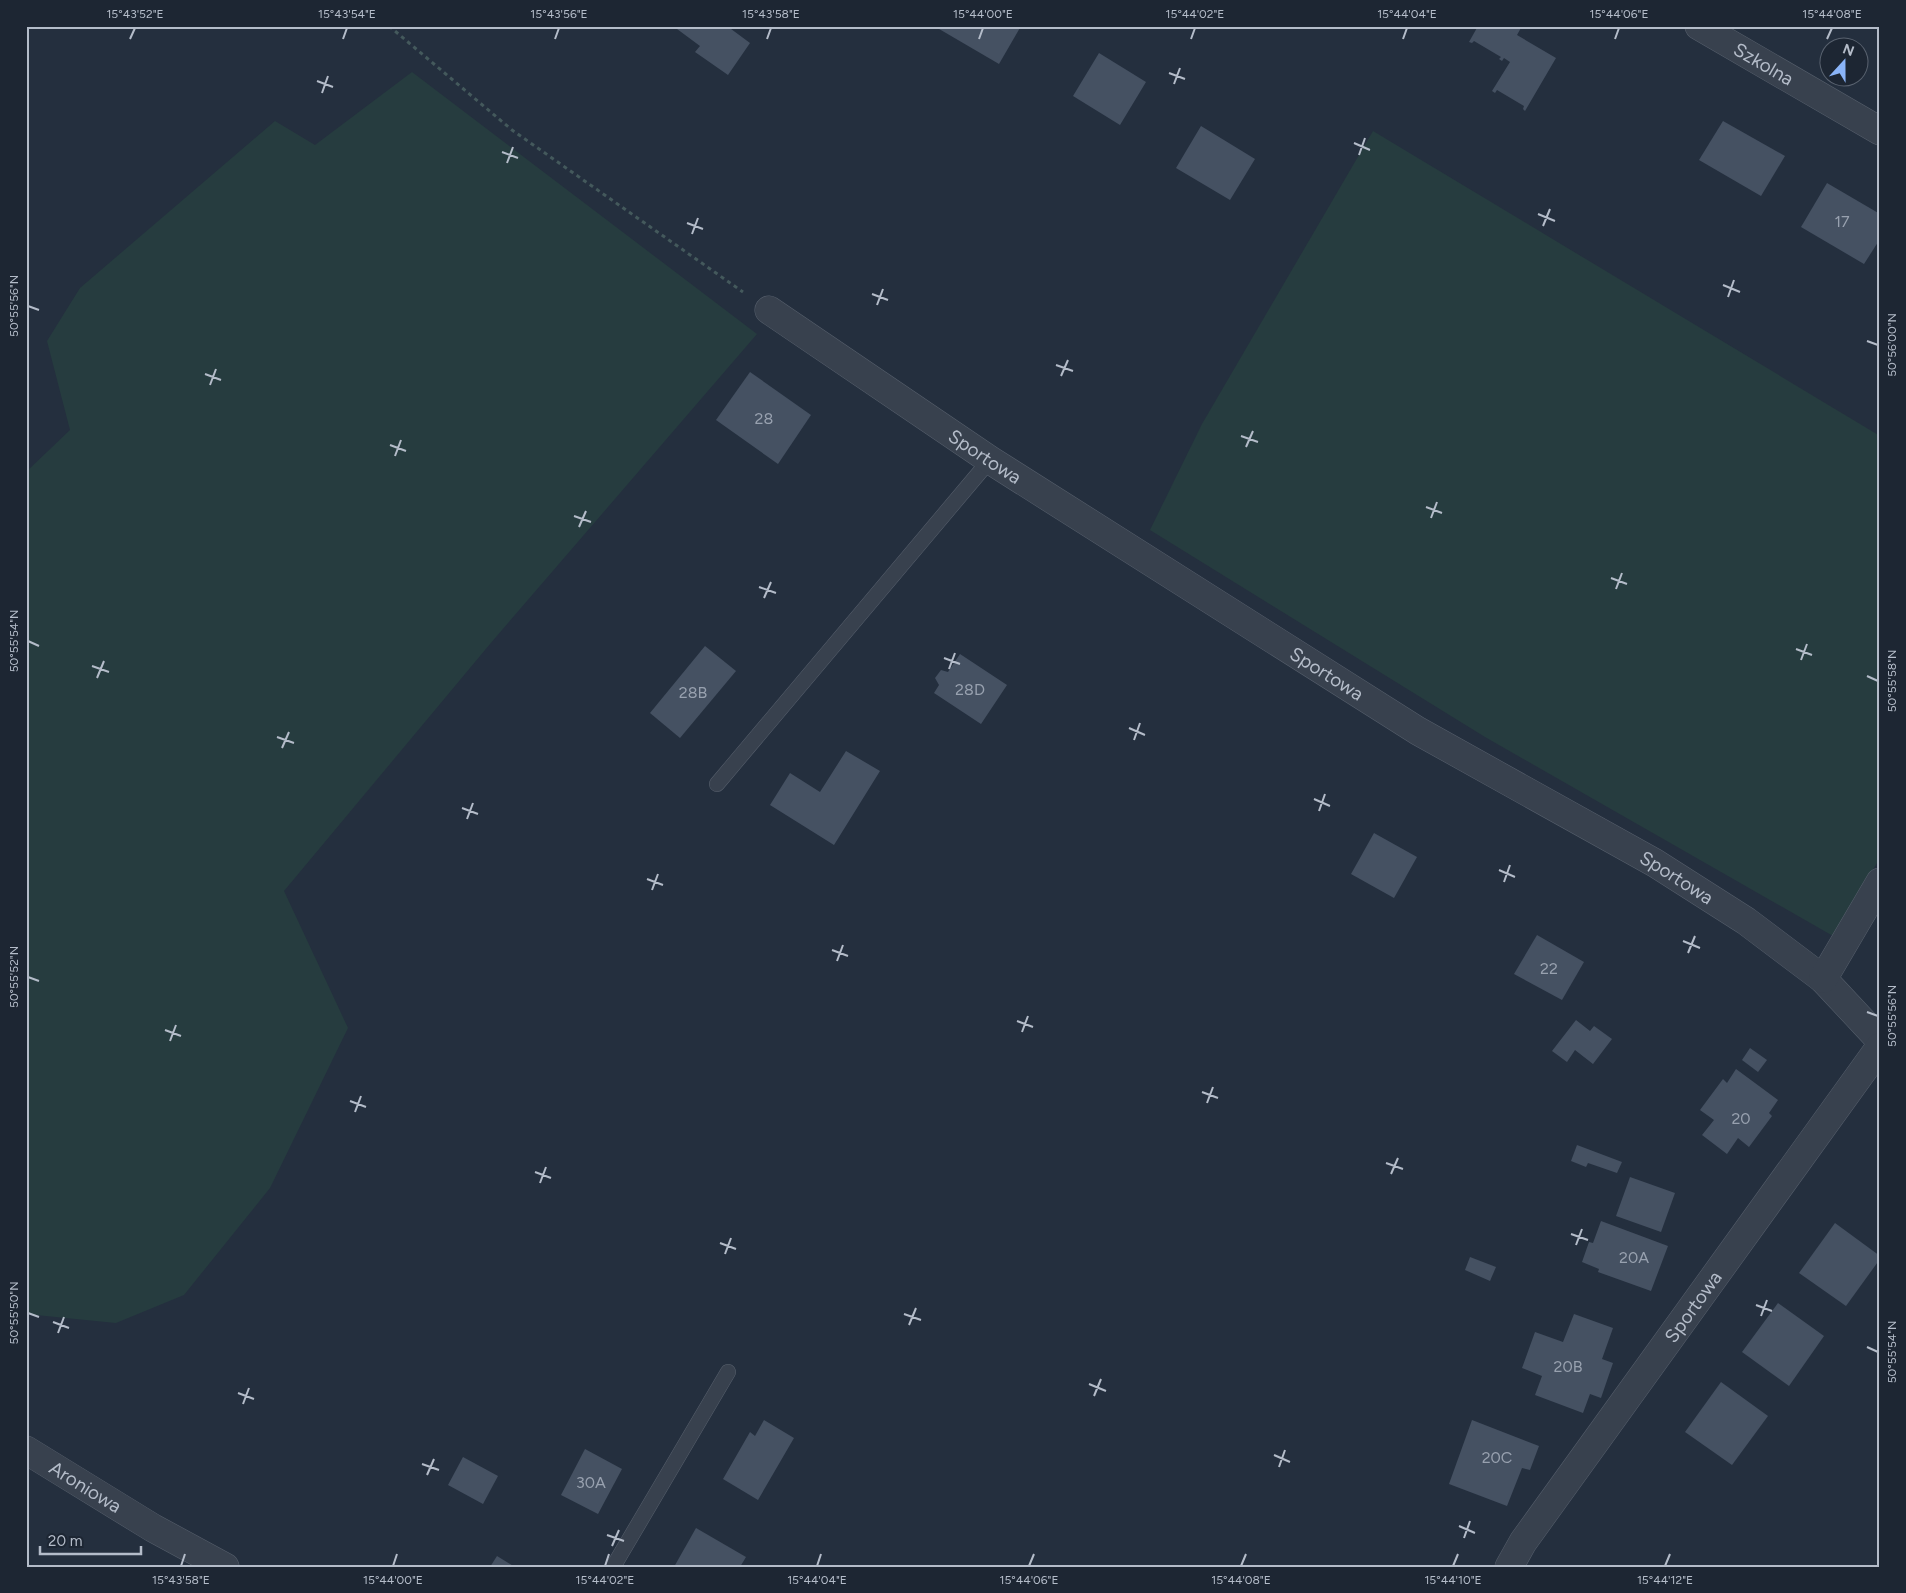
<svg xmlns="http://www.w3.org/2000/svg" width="1906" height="1593" viewBox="0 0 1906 1593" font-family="Figtree,sans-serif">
<rect width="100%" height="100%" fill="#242f3e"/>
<g fill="#263c3f">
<polygon points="412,72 757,334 490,644 284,891 348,1028 270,1188 184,1295 116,1323 26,1314 26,472 70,430 47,341 80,288 275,121 315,145"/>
<polygon points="1373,131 1880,436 1880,858 1833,936 1485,737 1150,530 1202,424"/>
</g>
<g fill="#455162">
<polygon points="673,26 727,26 750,43 728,75 695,52 700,46"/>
<polygon points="934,26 1021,26 999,64"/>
<polygon points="1478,26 1522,26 1517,35 1556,58 1525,111 1523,109 1524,106 1497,90 1495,93 1492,91 1510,62 1504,58 1502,61 1499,59 1501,57 1474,41 1472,43 1469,42"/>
<polygon points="1099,53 1146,82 1120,125 1073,96"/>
<polygon points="1723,121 1785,156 1761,196 1699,160"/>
<polygon points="1201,126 1255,159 1230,200 1176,168"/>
<polygon points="1827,183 1880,214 1880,239 1864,264 1801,227"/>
<polygon points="750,372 811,415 778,464 716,420"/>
<polygon points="705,646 736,671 680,738 650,713"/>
<polygon points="960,654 1007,685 981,724 934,693 939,685 935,678 941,670 948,672"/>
<polygon points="846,751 880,771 834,845 770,805 790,773 820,792"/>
<polygon points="1374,833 1417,857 1394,898 1351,874"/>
<polygon points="1537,935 1584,962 1562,1000 1514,974"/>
<polygon points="1576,1020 1590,1031 1594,1026 1612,1039 1593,1064 1575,1050 1567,1062 1552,1051"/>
<polygon points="1750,1048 1767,1060 1758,1072 1742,1060"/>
<polygon points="1736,1069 1778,1100 1769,1113 1772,1116 1749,1147 1738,1138 1727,1154 1702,1135 1714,1120 1700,1110 1723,1079 1727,1083"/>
<polygon points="1577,1145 1622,1162 1617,1173 1588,1163 1586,1167 1571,1161"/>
<polygon points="1630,1177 1675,1193 1661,1232 1616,1216"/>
<polygon points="1601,1221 1668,1246 1651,1291 1598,1272 1599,1269 1582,1262 1589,1242 1593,1243"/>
<polygon points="1835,1223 1880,1256 1880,1259 1846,1306 1799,1273"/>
<polygon points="1470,1257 1496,1267 1490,1281 1465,1270"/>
<polygon points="1778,1303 1824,1336 1789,1386 1742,1352"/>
<polygon points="1574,1314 1613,1328 1602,1359 1613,1363 1601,1398 1590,1394 1583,1413 1535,1395 1542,1376 1522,1368 1535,1332 1563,1342"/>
<polygon points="1721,1382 1768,1416 1732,1465 1685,1432"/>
<polygon points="764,1420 794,1438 758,1500 723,1479 750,1432 755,1436"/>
<polygon points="1472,1420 1539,1446 1530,1470 1522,1468 1507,1506 1449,1484"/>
<polygon points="585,1449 622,1469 598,1514 561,1495"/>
<polygon points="463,1457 498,1476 483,1504 448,1485"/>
<polygon points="696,1528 746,1557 740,1567 674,1567"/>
<polygon points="497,1556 515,1567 490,1567"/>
</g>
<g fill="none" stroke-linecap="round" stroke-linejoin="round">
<defs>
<g id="lane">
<polyline points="717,784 990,460"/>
<polyline points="613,1567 728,1372"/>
</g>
<g id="street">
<path id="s1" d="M1699 26 1880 131"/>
<path id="s2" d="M769 310 990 460 1418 731 1655 863 1746 921 1823 979 1880 1040"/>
<polyline points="1823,979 1880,882"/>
<path id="s3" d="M26 1450 153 1528 225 1567"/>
<path id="s4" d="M1509 1567 1523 1542 1880 1047"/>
</g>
</defs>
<use href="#lane" stroke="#565f6c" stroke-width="16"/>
<use href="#street" stroke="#565f6c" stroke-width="29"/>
<polyline stroke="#44595c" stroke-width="3" stroke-dasharray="4 4" stroke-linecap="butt" points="389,26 512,130 743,292"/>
<use href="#lane" stroke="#38414e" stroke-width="15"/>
<use href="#street" stroke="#38414e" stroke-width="28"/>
</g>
<path fill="none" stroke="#b4bcc9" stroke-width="2" d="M130 39 135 28M343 39 347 28M555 39 559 28M767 39 771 28M979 39 983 28M1191 39 1195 28M1403 39 1407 28M1615 39 1619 28M1827 39 1832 28M1169 73 1185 79M317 81 333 87M1174 84 1180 68M322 93 328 76M1354 143 1370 150M502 152 518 158M1359 155 1365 138M507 163 513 147M1538 214 1555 221M687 223 703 229M1543 226 1550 209M692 234 698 218M1723 285 1740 292M872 294 888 300M1728 297 1734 280M877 305 883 289M28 306 39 310M1867 341 1878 345M1056 365 1073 371M205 374 221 380M1061 376 1068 360M210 385 216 369M1241 436 1258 442M390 445 406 451M1246 447 1253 431M395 456 401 440M1426 507 1442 513M574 516 591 522M1431 518 1437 502M579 527 586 511M1611 578 1627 584M759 587 776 593M1616 589 1622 573M764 598 771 582M28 641 39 646M1796 649 1812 655M944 658 960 664M1801 660 1807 644M92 666 109 672M949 669 955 653M1867 676 1878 681M97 678 104 661M1129 728 1145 735M277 737 294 743M1134 740 1140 723M282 748 289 732M1314 799 1330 806M462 808 478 814M1319 811 1325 794M467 819 473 803M1499 870 1515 877M647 879 663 885M1504 882 1510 865M652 890 658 874M1683 941 1700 948M832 950 848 956M1688 953 1695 936M837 961 843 945M28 977 39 981M1867 1012 1878 1016M1017 1021 1033 1027M165 1030 181 1036M1022 1032 1028 1016M170 1041 176 1025M1202 1092 1218 1098M350 1101 366 1107M1207 1103 1213 1087M355 1112 361 1096M1386 1163 1403 1169M535 1172 551 1178M1391 1174 1398 1158M540 1183 546 1167M1571 1234 1588 1240M720 1243 736 1249M1576 1245 1582 1229M725 1254 731 1238M1756 1305 1772 1311M28 1313 39 1317M904 1314 921 1320M1761 1316 1767 1300M53 1322 69 1328M909 1325 916 1308M58 1333 64 1317M1867 1347 1878 1352M1089 1384 1106 1391M238 1393 254 1399M1094 1396 1101 1379M243 1404 249 1388M1274 1455 1290 1462M422 1464 439 1470M1279 1467 1285 1450M427 1475 434 1459M1459 1526 1475 1533M607 1535 624 1541M1464 1538 1470 1521M612 1546 619 1530M181 1566 185 1554M393 1566 397 1554M605 1566 609 1554M817 1566 821 1554M1029 1566 1034 1554M1241 1566 1246 1554M1453 1566 1458 1554M1665 1566 1670 1554"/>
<g text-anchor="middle" stroke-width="4" stroke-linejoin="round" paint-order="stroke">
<g font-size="16" fill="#98a1af">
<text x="1842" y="227">17</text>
<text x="764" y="424">28</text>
<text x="970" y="695">28D</text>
<text x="693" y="698">28B</text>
<text x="1549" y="974">22</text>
<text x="1741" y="1124">20</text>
<text x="1634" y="1263">20A</text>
<text x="1568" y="1372">20B</text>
<text x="1497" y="1463">20C</text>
<text x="591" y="1488">30A</text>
</g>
<g font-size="19" fill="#b4bcc9" stroke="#1d2633">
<text dy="7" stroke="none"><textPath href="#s1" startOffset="75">Szkolna</textPath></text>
<text dy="7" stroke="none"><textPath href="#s2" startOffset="261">Sportowa</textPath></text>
<text dy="7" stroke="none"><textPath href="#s2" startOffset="666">Sportowa</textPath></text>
<text dy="7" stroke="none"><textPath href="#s2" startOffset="1071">Sportowa</textPath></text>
<text dy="7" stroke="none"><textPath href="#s4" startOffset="319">Sportowa</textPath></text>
<text dy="7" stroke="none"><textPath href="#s3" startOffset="70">Aroniowa</textPath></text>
</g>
</g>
<rect width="1906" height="1593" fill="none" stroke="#1d2633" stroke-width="55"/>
<g transform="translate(1844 62) rotate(21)"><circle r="24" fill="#1d2633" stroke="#59626f"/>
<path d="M0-4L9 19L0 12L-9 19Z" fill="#8ab4f8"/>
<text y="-8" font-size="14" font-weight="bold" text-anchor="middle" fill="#b4bcc9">N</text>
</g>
<path d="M40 1546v8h101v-8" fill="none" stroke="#b4bcc9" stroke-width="2.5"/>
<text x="48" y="1546" font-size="15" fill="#b4bcc9" stroke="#1d2633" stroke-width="4" paint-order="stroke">20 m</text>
<rect x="28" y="28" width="1850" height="1538" fill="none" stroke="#b4bcc9" stroke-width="2"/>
<g font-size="12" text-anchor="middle" fill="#b4bcc9">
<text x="135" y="18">15°43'52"E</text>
<text x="347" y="18">15°43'54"E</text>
<text x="559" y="18">15°43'56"E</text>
<text x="771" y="18">15°43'58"E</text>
<text x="983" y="18">15°44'00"E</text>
<text x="1195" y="18">15°44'02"E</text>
<text x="1407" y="18">15°44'04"E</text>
<text x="1619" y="18">15°44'06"E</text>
<text x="1832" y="18">15°44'08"E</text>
<text transform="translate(14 306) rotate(-90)" y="4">50°55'56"N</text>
<text transform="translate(1892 345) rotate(-90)" y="4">50°56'00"N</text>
<text transform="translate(14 641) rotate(-90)" y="4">50°55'54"N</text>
<text transform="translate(1892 681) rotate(-90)" y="4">50°55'58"N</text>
<text transform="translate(14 977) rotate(-90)" y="4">50°55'52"N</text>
<text transform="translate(1892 1016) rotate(-90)" y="4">50°55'56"N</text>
<text transform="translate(14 1313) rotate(-90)" y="4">50°55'50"N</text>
<text transform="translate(1892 1352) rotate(-90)" y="4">50°55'54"N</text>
<text x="181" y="1584">15°43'58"E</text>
<text x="393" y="1584">15°44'00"E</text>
<text x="605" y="1584">15°44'02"E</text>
<text x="817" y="1584">15°44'04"E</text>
<text x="1029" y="1584">15°44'06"E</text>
<text x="1241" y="1584">15°44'08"E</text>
<text x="1453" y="1584">15°44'10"E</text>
<text x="1665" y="1584">15°44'12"E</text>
</g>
</svg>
